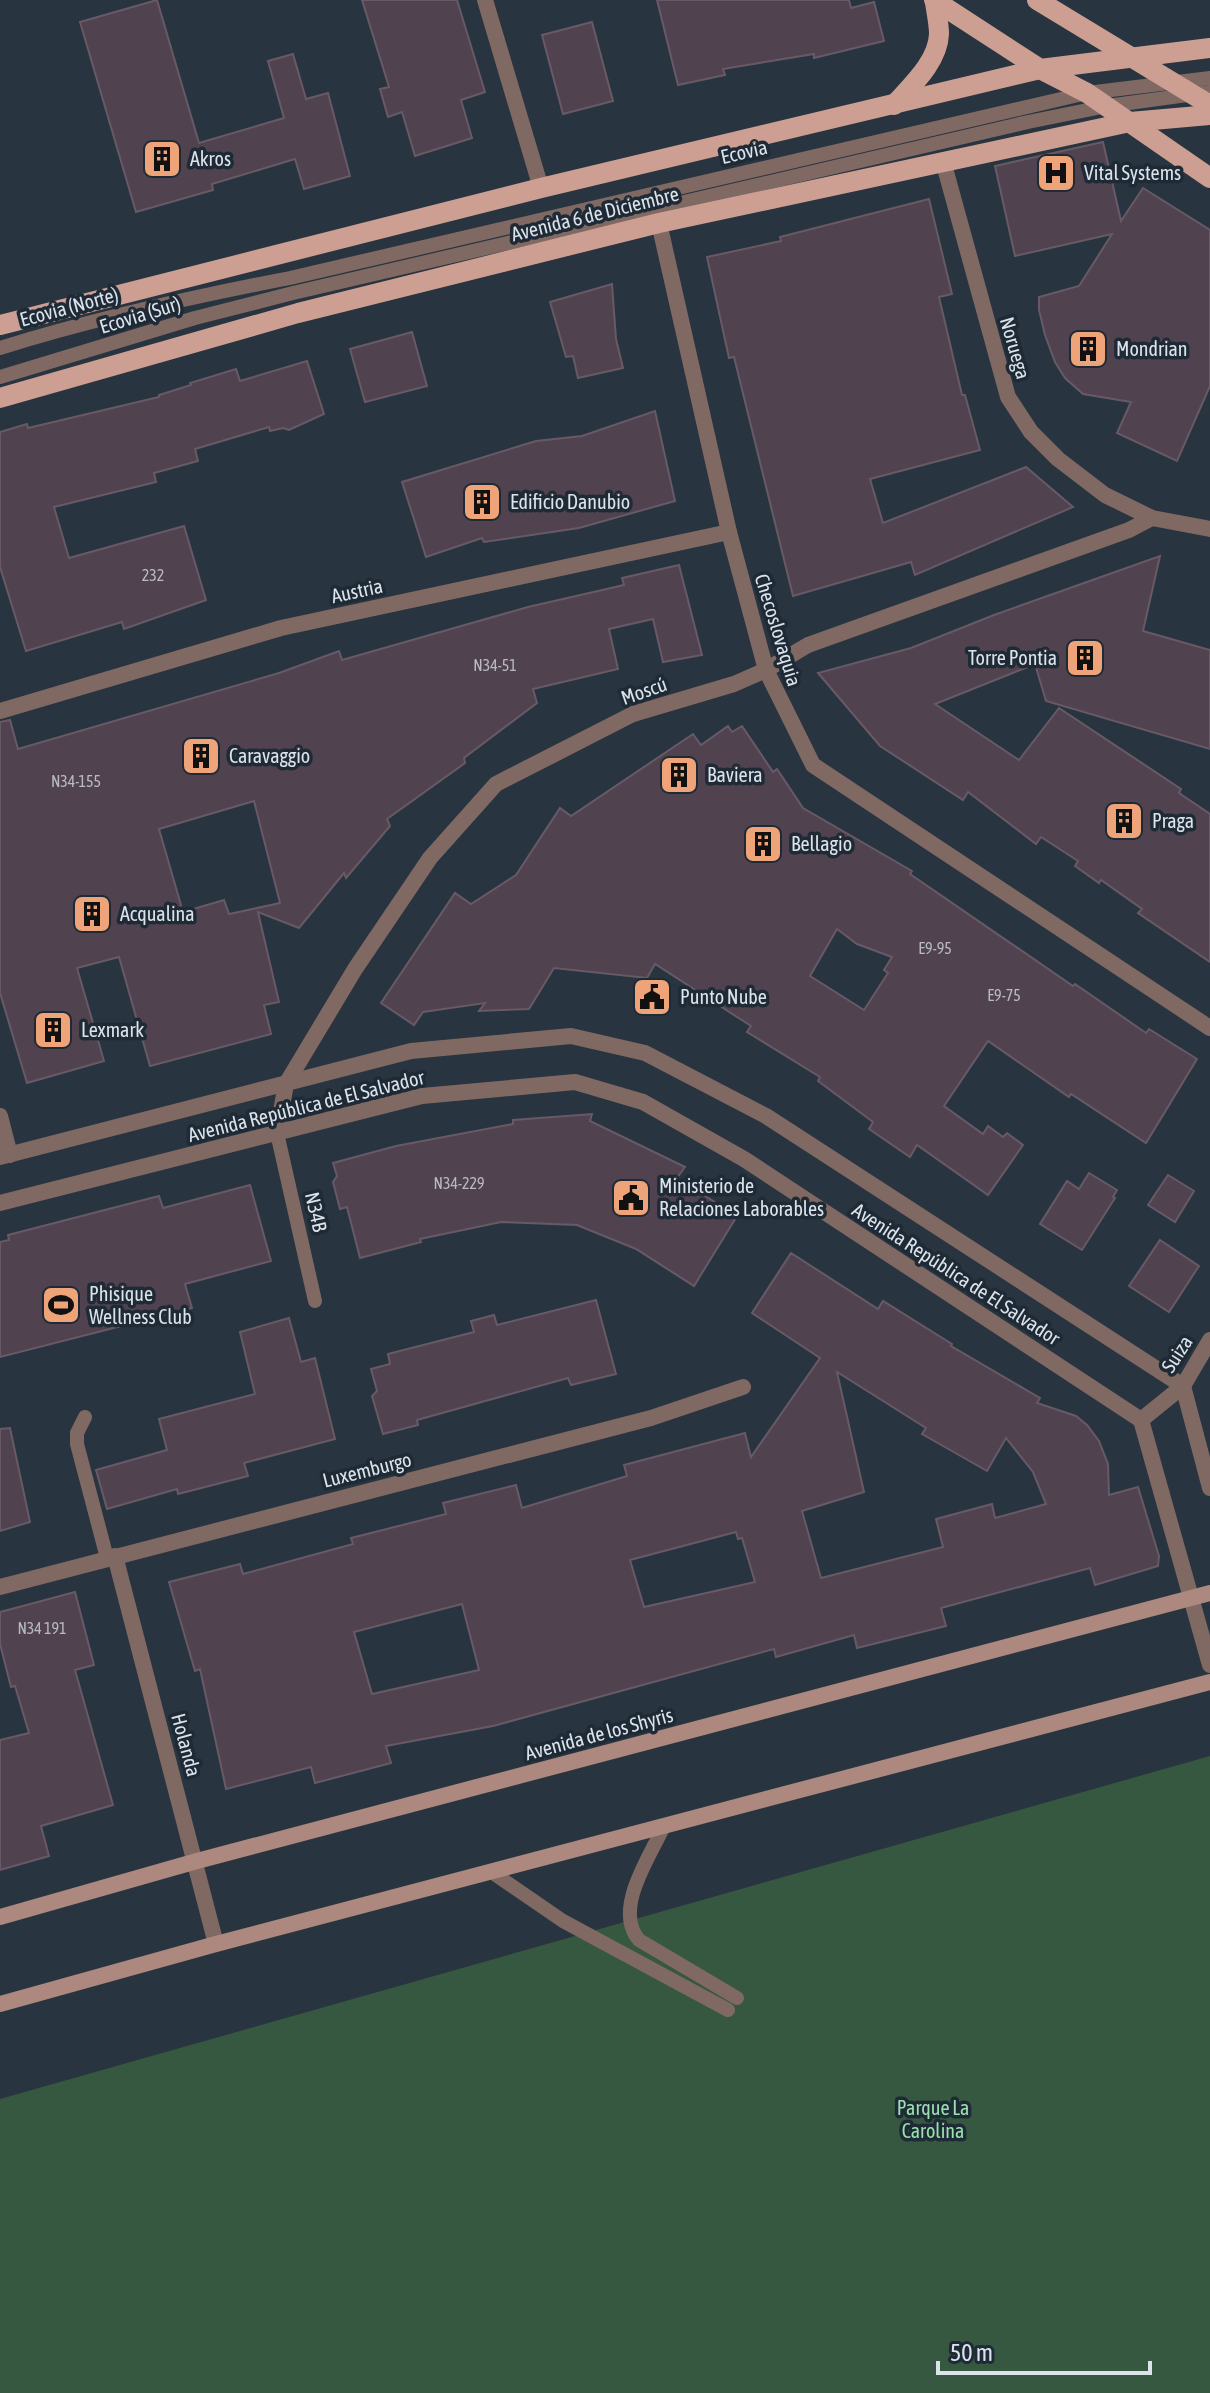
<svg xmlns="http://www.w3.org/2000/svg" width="1210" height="2393" viewBox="0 0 1210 2393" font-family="'Asap Condensed',sans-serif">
<rect width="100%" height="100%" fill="#28343f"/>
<polygon fill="#375840" points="1210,1756 1210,2393 0,2393 0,2099"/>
<g fill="#50434f" stroke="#675a66" stroke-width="2" fill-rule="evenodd">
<polygon points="157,0 199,143 284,118 268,61 293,54 306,99 328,93 350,176 304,189 295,159 212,184 213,190 136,212 80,22"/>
<polygon points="362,0 457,0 485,92 461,100 472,138 415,156 402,112 388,117 380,89 389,87"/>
<polygon points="657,0 849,0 851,8 874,2 884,41 814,58 814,54 723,69 725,75 678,85"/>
<polygon points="592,22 613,101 563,114 542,35"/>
<polygon points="1103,142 1121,221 1143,188 1210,230 1210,386 1177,461 1117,433 1131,402 1083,394 1065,378 1055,362 1045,335 1039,310 1039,297 1079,286 1112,234 1015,256 995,166"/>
<polygon points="929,199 952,294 939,297 962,395 965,395 980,450 870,479 883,523 1026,467 1073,507 915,575 911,562 793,596 734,357 729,358 707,257 781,241 780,237"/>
<polygon points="612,284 616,339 623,368 578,378 573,356 566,357 550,302"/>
<polygon points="412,332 427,386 365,402 350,349"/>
<polygon points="307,361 324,414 289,430 283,428 270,431 269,427 195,449 198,461 154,473 156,482 54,507 69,558 184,526 206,600 124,629 122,622 26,651 0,567 0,432 27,424 28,428 159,397 159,395 191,385 190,383 236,369 240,381"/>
<polygon points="655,411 675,501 579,528 484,542 482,538 426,557 402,482 536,441 582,436"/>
<polygon points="1160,556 1143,631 1210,650 1210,749 1046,701 1035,664 935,704 1019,760 1059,708 1181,789 1179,793 1210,814 1210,962 1138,913 1142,909 1101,880 1099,883 1075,866 1078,861 1041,837 1036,844 968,792 963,800 880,746 818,673 911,648 994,615"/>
<path d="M679 565 702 655 663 662 653 619 609 629 618 669 533 689 537 703 464 758 465 763 387 819 390 826 346 878 344 873 299 928 258 912 279 1002 264 1005 271 1034 150 1066 119 957 77 968 104 1061 27 1083 0 993V722L10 720 18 749 279 673 339 651 342 660 528 607 624 585 622 578ZM254 801 280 903 229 914 224 900 183 912 159 829Z"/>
<path d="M728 726 732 732 742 726 773 772 777 769 803 808 912 871 910 874 1073 986 1075 984 1146 1033 1149 1029 1197 1059 1146 1143 1071 1094 1069 1097 988 1041 944 1106 983 1134 988 1126 1003 1137 1007 1133 1023 1145 988 1195 917 1145 910 1157 869 1129 873 1122 818 1081 820 1077 747 1032 751 1026 655 964 647 978 554 968 529 1009 479 1011 485 1003 423 1012 414 1025 381 1003 455 893 471 904 516 875 560 808 571 816 693 734 701 745ZM837 929 857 944 892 957 884 970 888 973 864 1010 810 976Z"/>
<polygon points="592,1114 590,1121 685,1167 677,1178 737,1216 694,1286 636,1249 577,1225 501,1222 420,1239 421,1242 360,1258 347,1207 340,1209 333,1182 337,1176 333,1163 396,1146 513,1124 513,1120"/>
<polygon points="1089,1173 1117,1190 1113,1197 1115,1198 1082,1250 1040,1224 1067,1181 1079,1189"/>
<polygon points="1168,1175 1194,1191 1175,1222 1148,1205"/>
<polygon points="250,1185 271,1261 185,1284 192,1308 0,1357 0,1242 9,1240 8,1235 159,1196 163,1208"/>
<polygon points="1160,1240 1199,1266 1169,1312 1129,1286"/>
<path d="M791 1253 878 1309 883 1301 952 1344 951 1346 1040 1398 1037 1403 1076 1416 1087 1425 1099 1441 1108 1464 1109 1495 1138 1487 1159 1556 1158 1566 1095 1585 1090 1568 941 1608 946 1626 857 1648 854 1635 776 1657 774 1649 493 1726 386 1746 391 1763 315 1783 311 1767 226 1789 200 1669 195 1671 169 1582 240 1564 243 1574 353 1544 351 1538 446 1514 443 1503 516 1485 522 1508 627 1476 624 1465 745 1433 751 1457 820 1358 752 1313ZM837 1372 926 1428 922 1434 987 1471 1006 1438 1033 1472 1046 1504 995 1518 992 1504 936 1519 943 1547 821 1578 802 1511 864 1492ZM736 1532 738 1539 742 1538 755 1582 644 1607 630 1560ZM462 1604 479 1670 372 1694 354 1632Z"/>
<polygon points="596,1300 616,1374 571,1385 568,1378 417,1420 418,1425 383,1434 372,1396 377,1391 371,1369 390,1364 388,1354 474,1332 471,1321 494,1315 497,1325"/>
<polygon points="289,1318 301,1362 315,1358 335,1439 244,1463 248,1476 178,1494 177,1489 107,1509 96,1470 167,1450 159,1419 255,1394 240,1332"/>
<polygon points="10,1428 30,1522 0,1531 0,1429"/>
<polygon points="75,1592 94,1665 75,1670 113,1805 41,1826 49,1856 0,1870 0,1740 29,1733 15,1686 11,1687 0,1644 0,1612"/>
</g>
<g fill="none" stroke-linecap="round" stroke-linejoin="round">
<g stroke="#806963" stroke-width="14">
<path d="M0 348C96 318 191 297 290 278L1087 93 1210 78"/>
<polyline points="0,377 195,318 293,293 1028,122 1107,106 1210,92"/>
<polyline points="277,1133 315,1301"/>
<polyline points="85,1417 77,1433 77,1444 107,1558"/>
<path d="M663 1828C649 1858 613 1910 639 1940L737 1998"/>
<polyline points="493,1873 563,1921 728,2010"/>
</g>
<g stroke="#806963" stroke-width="16">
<polyline points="485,0 541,188"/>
<polyline points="943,161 1008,397 1031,432 1058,459 1105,495 1152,518 1210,529"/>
<polyline points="659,223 729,532 766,670 813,765 1210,1028"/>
<polyline points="0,711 281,628 729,532"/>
<polyline points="0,1116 10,1155"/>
<polyline points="277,1133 286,1084 355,969 430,858 496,784 633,714 734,684 766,670 808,645 1129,530 1152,518"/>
<polyline points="1141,1420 1183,1386 1210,1340"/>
<polyline points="115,1556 216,1944"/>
<polyline points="0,1587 651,1418 743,1387"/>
</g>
<g stroke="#806963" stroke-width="16">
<polyline points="0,1157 411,1051 571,1036 645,1053 766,1116 1183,1386 1210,1488"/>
<polyline points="0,1203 422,1096 575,1082 643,1102 744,1159 1141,1420 1210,1665"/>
</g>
<g stroke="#ac887e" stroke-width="16">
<polyline points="0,1917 197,1861 1210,1593"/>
<polyline points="0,2004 216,1944 1210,1682"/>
</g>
<g stroke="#cd9f92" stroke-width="20">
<polyline points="934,0 1040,69 1087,93 1210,178"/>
<polyline points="1037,0 1210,105"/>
<path d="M894 105C911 86 938 62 939 34 939 23 936 12 935 1"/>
<polyline points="0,325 541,188 1040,69 1210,48"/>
<polyline points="0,398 298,313 659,223 1130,122 1210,115"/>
</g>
</g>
<defs>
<symbol id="building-square" viewBox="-11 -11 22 22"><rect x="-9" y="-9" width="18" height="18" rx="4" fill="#efa378" stroke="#1e2a35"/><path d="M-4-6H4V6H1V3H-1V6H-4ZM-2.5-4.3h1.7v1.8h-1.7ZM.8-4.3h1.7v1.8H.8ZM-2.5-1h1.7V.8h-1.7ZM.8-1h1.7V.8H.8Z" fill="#111"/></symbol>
<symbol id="hospital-square" viewBox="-11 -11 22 22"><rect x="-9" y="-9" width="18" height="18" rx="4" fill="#efa378" stroke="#1e2a35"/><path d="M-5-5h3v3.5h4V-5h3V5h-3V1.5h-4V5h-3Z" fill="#111"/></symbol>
<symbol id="civic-square" viewBox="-11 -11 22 22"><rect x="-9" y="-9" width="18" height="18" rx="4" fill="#efa378" stroke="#1e2a35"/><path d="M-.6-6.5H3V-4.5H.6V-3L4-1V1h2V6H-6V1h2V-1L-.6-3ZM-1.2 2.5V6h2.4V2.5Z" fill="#111"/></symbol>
<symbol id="stadium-square" viewBox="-11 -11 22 22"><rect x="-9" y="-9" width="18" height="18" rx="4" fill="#efa378" stroke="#1e2a35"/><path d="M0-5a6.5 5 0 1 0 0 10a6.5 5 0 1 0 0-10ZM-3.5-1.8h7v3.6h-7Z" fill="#111"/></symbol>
</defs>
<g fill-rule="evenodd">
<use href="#building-square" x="140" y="137" width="44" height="44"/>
<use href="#hospital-square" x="1034" y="151" width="44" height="44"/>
<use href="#building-square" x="1066" y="327" width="44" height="44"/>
<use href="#building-square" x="460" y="480" width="44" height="44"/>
<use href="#building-square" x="1063" y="636" width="44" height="44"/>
<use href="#building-square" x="179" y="734" width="44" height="44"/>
<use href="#building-square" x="657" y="753" width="44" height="44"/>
<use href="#building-square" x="1102" y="799" width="44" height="44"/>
<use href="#building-square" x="741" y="822" width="44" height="44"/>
<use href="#building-square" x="70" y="892" width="44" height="44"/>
<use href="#civic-square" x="630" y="975" width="44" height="44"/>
<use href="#building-square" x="31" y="1008" width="44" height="44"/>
<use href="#civic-square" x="609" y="1176" width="44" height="44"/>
<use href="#stadium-square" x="39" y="1283" width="44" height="44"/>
</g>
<g text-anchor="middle" stroke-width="7" stroke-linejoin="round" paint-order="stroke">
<g font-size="16" fill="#b9bbc4">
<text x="153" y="581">232</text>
<text x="495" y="671">N34-51</text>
<text x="76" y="787">N34-155</text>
<text x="935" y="954">E9-95</text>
<text x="1004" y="1001">E9-75</text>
<text x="459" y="1189">N34-229</text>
<text x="42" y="1634">N34 191</text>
</g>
<g font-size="20" fill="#dce3eb" stroke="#1e2a35">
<text transform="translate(744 152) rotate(-13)" y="7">Ecovia</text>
<text transform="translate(595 214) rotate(-14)" y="7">Avenida 6 de Diciembre</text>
<text transform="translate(69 307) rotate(-15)" y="7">Ecovia (Norte)</text>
<text transform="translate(140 315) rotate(-17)" y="7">Ecovia (Sur)</text>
<text transform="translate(1015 348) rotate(74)" y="7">Noruega</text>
<text transform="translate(357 591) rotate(-12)" y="7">Austria</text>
<text transform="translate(778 630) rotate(73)" y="7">Checoslovaquia</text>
<text transform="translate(644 691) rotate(-19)" y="7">Moscú</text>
<text transform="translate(306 1106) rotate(-14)" y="7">Avenida República de El Salvador</text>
<text transform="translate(316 1212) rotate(77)" y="7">N34B</text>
<text transform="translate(956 1274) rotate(33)" y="7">Avenida República de El Salvador</text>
<text transform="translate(1177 1354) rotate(-57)" y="7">Suiza</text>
<text transform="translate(367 1470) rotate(-14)" y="7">Luxemburgo</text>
<text transform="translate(599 1734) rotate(-15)" y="7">Avenida de los Shyris</text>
<text transform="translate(186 1745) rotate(75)" y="7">Holanda</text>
</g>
<g font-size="20" fill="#dce3eb" stroke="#1e2a35" text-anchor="start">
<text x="190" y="166">Akros</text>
<text x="1084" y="180">Vital Systems</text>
<text x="1116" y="356">Mondrian</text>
<text x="510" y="509">Edificio Danubio</text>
<text x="1057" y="665" text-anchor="end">Torre Pontia</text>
<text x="229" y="763">Caravaggio</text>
<text x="707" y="782">Baviera</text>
<text x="1152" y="828">Praga</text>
<text x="791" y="851">Bellagio</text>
<text x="120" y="921">Acqualina</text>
<text x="680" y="1004">Punto Nube</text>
<text x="81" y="1037">Lexmark</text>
<text x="659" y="1193">Ministerio de<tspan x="659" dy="23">Relaciones Laborables</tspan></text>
<text x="89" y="1301">Phisique<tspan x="89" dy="23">Wellness Club</tspan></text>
</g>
<g font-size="20" fill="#9be0ad" stroke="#1e2a35">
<text x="933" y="2115">Parque La<tspan x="933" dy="23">Carolina</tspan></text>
</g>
</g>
<path d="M938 2361v12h212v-12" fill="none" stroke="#dce3eb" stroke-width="4"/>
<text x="950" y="2361" font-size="24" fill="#dce3eb" stroke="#1e2a35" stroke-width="6" paint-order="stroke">50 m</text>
</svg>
